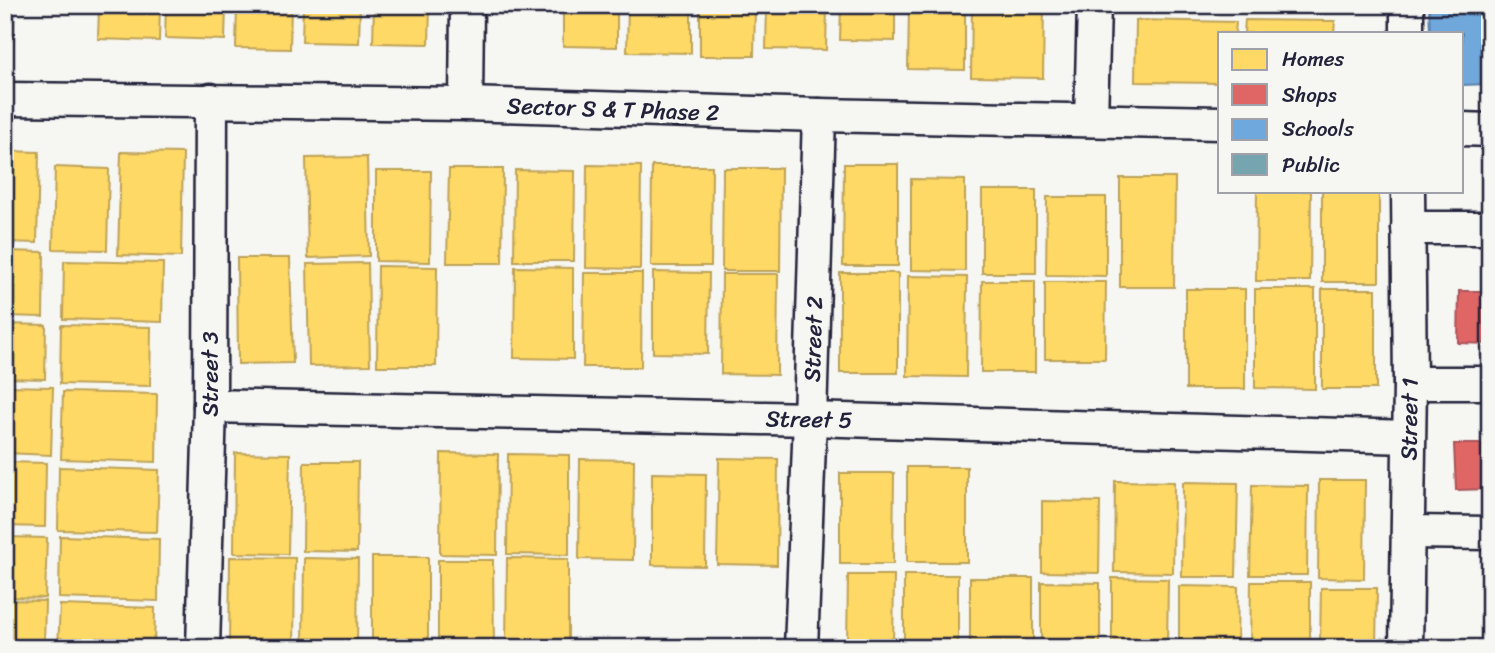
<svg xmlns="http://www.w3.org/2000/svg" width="1495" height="653" viewBox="0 0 1495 653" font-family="Sriracha,sans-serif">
<rect width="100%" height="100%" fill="#f6f6f2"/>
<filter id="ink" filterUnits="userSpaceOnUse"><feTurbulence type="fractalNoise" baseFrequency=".0143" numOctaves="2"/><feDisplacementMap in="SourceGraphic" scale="14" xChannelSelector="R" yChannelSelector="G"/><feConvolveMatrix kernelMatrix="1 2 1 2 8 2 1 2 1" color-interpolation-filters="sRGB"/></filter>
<g filter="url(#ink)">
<g fill="#ffd966" stroke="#bda259" stroke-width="2">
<polygon points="5,5 15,5 13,45 5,45"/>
<polygon points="99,5 160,5 159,41 98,39"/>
<polygon points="166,5 226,5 225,40 165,38"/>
<polygon points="237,5 291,5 290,49 236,48"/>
<polygon points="303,5 360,5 359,43 302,42"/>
<polygon points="374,5 430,5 429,44 373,43"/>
<polygon points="563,5 617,5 617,47 563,46"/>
<polygon points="628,5 691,5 691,53 627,52"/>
<polygon points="700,5 755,5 754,56 700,56"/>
<polygon points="767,5 827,5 826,50 766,49"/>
<polygon points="841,5 895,5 895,41 840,40"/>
<polygon points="909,5 965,5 965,70 908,69"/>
<polygon points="972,5 1044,5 1043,78 971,77"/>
<polygon points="1153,5 1235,5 1235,10 1153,8"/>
<polygon points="1136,20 1236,22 1235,33 1220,33 1220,83 1135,82"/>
<polygon points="1245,20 1335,21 1334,33 1244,33"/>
<polygon points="5,151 39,152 37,243 5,242"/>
<polygon points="121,152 183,153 181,257 118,255"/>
<polygon points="367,157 369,256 308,258 306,158"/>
<polygon points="844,164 898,164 898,266 843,266"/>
<polygon points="587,165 641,166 640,269 586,268"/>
<polygon points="652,166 712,166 711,266 651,266"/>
<polygon points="55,167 109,169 107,250 53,249"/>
<polygon points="723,168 781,168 780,271 722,271"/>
<polygon points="449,169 503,169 502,263 447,263"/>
<polygon points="515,170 575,171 574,261 514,261"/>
<polygon points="376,171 431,171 430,262 376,261"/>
<polygon points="1120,178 1175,178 1174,287 1120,287"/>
<polygon points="911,179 965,180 965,271 911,270"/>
<rect x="982" y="190" width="54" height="83"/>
<polygon points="1257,191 1311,191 1310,281 1256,281"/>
<rect x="1322" y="191" width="57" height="91"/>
<polygon points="1047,197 1106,197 1106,276 1046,275"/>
<polygon points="5,251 44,252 43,317 5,316"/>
<polygon points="237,258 290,258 293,363 238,364"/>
<polygon points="64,261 163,263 162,322 63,319"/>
<polygon points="368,263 370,365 309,366 307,264"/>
<polygon points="378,266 437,267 436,366 377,366"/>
<polygon points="515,267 573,268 573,359 514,358"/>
<polygon points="653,272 709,273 708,354 653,353"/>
<polygon points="584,273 642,273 641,367 583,367"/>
<rect x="840" y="273" width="58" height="100"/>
<polygon points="722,274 778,274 777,375 721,374"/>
<polygon points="908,276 967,277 966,377 907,376"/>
<polygon points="982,281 1035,281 1035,372 981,372"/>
<polygon points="1045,282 1106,282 1105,359 1045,359"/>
<rect x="1186" y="289" width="59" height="100"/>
<polygon points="1255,289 1315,289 1315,389 1255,388"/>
<rect x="1322" y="289" width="54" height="100"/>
<polygon points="5,324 46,325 45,379 5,378"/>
<polygon points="61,325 151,327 150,386 60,384"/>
<polygon points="5,386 53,387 51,455 5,453"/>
<polygon points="63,392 157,394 156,462 61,459"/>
<polygon points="235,453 290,454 288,554 234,553"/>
<polygon points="441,453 498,454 497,555 440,554"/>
<polygon points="508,454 569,455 569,555 507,554"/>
<polygon points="719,458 778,459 777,565 717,564"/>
<polygon points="580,459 634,460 633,560 579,559"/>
<polygon points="5,462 46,463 45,527 5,526"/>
<polygon points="304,462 358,462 357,552 303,551"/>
<polygon points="59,467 159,470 157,532 58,530"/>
<rect x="907" y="467" width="60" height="95"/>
<polygon points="652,473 706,474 705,566 652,565"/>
<polygon points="840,473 894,473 893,564 840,564"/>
<polygon points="1319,480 1365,480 1364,579 1318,578"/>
<polygon points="1115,481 1174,482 1173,573 1114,572"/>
<polygon points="1183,482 1238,483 1236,577 1182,577"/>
<polygon points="1252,485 1308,486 1307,575 1250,575"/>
<polygon points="1042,501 1100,502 1099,573 1042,572"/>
<polygon points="60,536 159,539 158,601 59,598"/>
<polygon points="5,537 47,538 45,598 5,597"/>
<polygon points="230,557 295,558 294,648 229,648"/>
<rect x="372" y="557" width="56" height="91"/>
<polygon points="304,558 358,559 357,648 303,648"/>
<polygon points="507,558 568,559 568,648 506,648"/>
<polygon points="438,560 493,560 494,648 438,648"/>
<polygon points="848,575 894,575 893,648 847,648"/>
<rect x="904" y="575" width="54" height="73"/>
<rect x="970" y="578" width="63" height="70"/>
<polygon points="1112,578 1168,579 1167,648 1112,648"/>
<polygon points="1041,582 1100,583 1100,648 1041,648"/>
<polygon points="1251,582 1310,582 1310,648 1250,648"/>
<polygon points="1179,586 1238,587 1237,648 1179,648"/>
<polygon points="1321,588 1377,588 1376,648 1320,648"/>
<polygon points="5,600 45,601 44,648 5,648"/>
<polygon points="60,605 155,608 154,648 58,648"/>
</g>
<g fill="#e06666" stroke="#a75259" stroke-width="2">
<polygon points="1459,291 1490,291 1490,344 1458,343"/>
<polygon points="1454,444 1490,444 1490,489 1456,490"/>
</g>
<polygon fill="#6fa8dc" stroke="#5880ac" stroke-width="2" points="1429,5 1490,5 1490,84 1462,85 1462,33 1430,33"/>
<polygon fill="#76a5af" stroke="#5d7e8c" stroke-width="2" points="1490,639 1490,648 1470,648 1469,644"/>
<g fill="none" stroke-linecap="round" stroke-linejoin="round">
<defs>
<g id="minor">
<polyline points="1407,5 1407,33"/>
<polyline points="5,99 466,104 819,115 1220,123"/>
<polyline points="466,104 467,5"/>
<polyline points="1091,120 1094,5"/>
<polyline points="1462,129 1490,130"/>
<polyline points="1408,228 1490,228"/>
<polyline points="1410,383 1490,383"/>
<polyline points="210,406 810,419 1408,437"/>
<polyline points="1409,532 1490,533"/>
<polyline points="203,648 210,406 211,100"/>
<polyline points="801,648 810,419 819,115"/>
<polyline points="1406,648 1410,383 1408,191"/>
</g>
</defs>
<use href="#minor" stroke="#22223b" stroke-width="37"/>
<use href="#minor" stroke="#f6f6f2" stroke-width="32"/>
</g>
</g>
<g text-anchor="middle" stroke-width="7" stroke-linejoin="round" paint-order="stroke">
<g font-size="23" fill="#22223b" stroke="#f6f6f2">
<text transform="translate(613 109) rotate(2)" y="8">Sector S &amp; T Phase 2</text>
<text transform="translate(813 339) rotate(-88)" y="8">Street 2</text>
<text transform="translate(210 374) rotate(-90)" y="8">Street 3</text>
<text transform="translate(809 419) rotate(1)" y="8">Street 5</text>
<text transform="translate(1409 419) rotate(-89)" y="8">Street 1</text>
</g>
</g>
<rect width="1495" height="653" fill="none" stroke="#f6f6f2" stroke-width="28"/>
<rect x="14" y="14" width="1467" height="625" fill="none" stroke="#22223b" stroke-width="2.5" filter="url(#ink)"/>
<rect x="1218" y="32" width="245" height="161" fill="#f6f6f2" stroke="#a1a1a9" stroke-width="2"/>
<rect x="1232" y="49" width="35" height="21" fill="#ffd966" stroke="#a1a1a9" stroke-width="2"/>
<text x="1282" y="66" font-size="21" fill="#22223b">Homes</text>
<rect x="1232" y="84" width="35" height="21" fill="#e06666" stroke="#a1a1a9" stroke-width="2"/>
<text x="1282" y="102" font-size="21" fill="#22223b">Shops</text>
<rect x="1232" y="119" width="35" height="21" fill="#6fa8dc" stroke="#a1a1a9" stroke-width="2"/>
<text x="1282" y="136" font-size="21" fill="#22223b">Schools</text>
<rect x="1232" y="154" width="35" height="21" fill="#76a5af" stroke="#a1a1a9" stroke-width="2"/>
<text x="1282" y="172" font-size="21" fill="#22223b">Public</text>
</svg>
